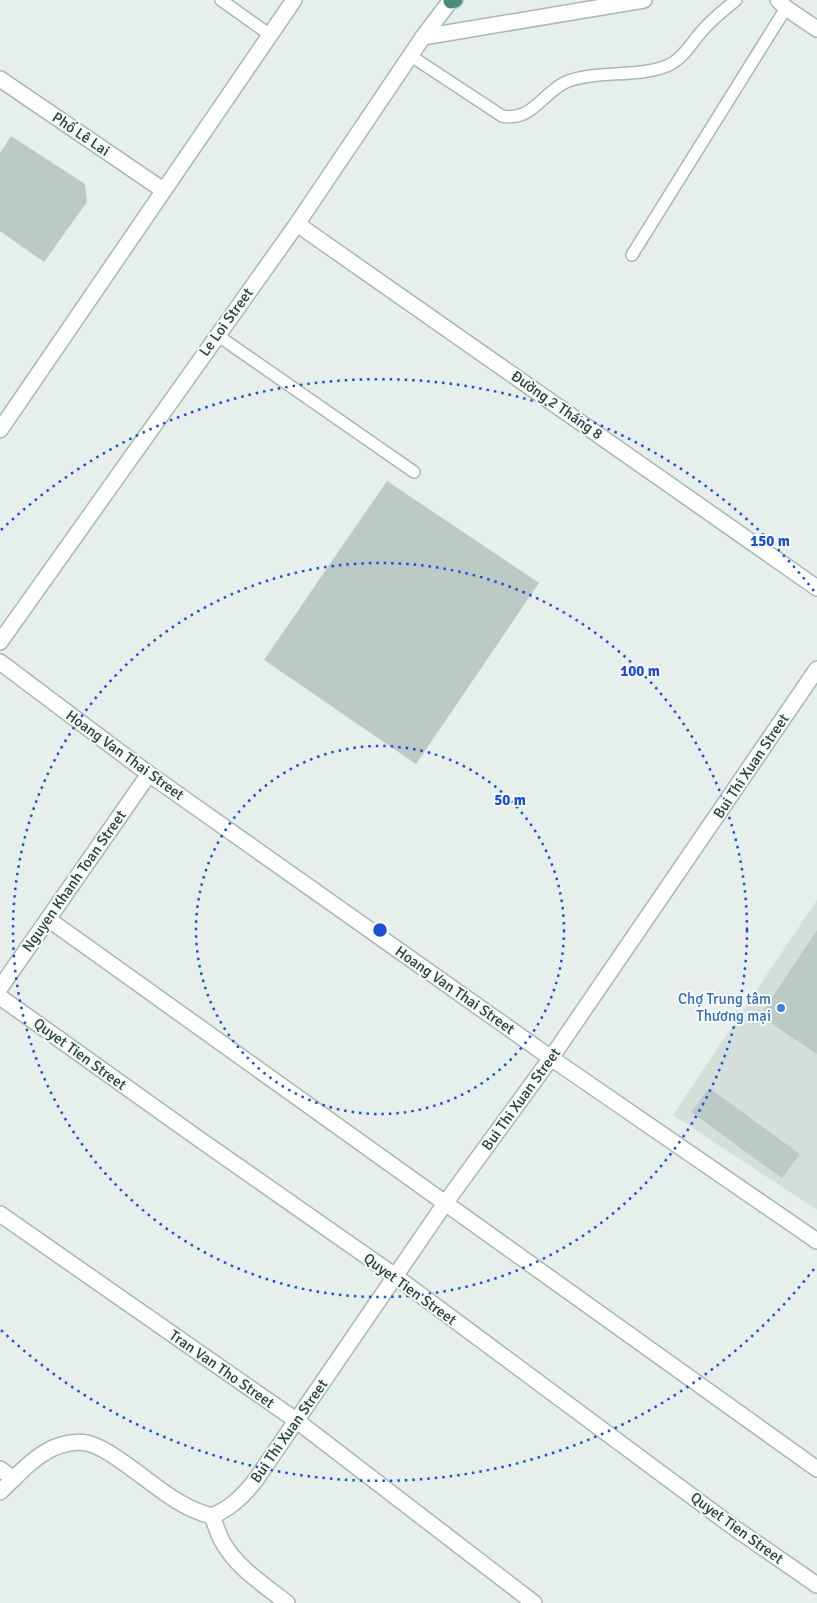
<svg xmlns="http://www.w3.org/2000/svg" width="817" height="1603" viewBox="0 0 817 1603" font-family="Signika,sans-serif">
<rect width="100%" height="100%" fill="#e6efeb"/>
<polygon fill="#d4dfda" points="817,900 817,1210 673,1115"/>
<g fill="#bbcac4">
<polygon points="11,136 85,184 87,202 44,262 0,231 0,153"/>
<polygon points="387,481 539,583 416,764 264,660"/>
<polygon points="817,930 817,1054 760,1016"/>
<polygon points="709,1088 800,1154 782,1178 691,1112"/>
</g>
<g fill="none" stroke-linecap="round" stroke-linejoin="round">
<defs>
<g id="service">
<polyline points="221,0 270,35"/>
<path d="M411 56 502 116C532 122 542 93 566 82 598 69 640 79 671 64 685 56 692 42 702 31 712 19 724 10 736 0"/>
<polyline points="632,255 786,8"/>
<polyline points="217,335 414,472"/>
</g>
<g id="minor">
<polyline points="0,79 163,190"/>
<polyline points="297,224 817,588"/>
<polyline points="0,662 149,774 551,1058 817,1241"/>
<polyline points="48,919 817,1469"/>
<polyline points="0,988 149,774"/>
<polyline points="0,997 199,1139 395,1276 736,1529 817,1585"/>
<polyline points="0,1214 297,1421 534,1603"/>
<polyline points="0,1469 14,1479"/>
<path d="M0 1492C16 1477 32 1458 53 1448 63 1444 76 1441 87 1443 100 1446 113 1455 124 1463 152 1482 178 1508 212 1516"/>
<path d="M212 1516C231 1508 242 1497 255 1481L446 1202 551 1058 817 669"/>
<path d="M212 1516C215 1524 218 1533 222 1541 236 1567 264 1585 287 1603"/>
</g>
<g id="tertiary">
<polyline points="778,0 786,8 817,29"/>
<polyline points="423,37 644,0"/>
</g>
<g id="secondary">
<polyline points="0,430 294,0"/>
<polyline points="0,642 297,224 423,37 451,0"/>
</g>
<polyline id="trunk" points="451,1 455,0"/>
</defs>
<use href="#service" stroke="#a8b8b2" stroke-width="14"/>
<use href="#minor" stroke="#a8b8b2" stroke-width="18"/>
<use href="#tertiary" stroke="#a8b8b2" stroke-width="18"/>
<use href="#secondary" stroke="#a4bbb3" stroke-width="18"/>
<use href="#trunk" stroke="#c2cac8" stroke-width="18"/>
<use href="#service" stroke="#fff" stroke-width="11"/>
<use href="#minor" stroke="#fff" stroke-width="15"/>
<use href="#tertiary" stroke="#fff" stroke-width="15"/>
<use href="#secondary" stroke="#fff" stroke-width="15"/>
<use href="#trunk" stroke="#4c8a7c" stroke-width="15"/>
</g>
<g fill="none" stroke="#1d4ed8" stroke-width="2.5" stroke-dasharray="2.5 5">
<circle cx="380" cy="930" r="184"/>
<circle cx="380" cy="930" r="367"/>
<path d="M814 1269A551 551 0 0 1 1 1330M1 530A551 551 0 0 1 814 591"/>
</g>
<circle fill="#3f7fe0" stroke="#f7fbf9" stroke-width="2" cx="781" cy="1008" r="5"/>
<g text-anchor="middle" stroke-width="4" stroke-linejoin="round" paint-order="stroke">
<g font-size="15" fill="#24423a" stroke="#f7fbf9">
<text transform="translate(81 134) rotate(34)" y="5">Phố Lê Lai</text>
<text transform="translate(226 322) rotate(-54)" y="5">Le Loi Street</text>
<text transform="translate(557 405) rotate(35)" y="5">Đường 2 Tháng 8</text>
<text transform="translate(125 755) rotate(36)" y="5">Hoang Van Thai Street</text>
<text transform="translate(751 766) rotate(-56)" y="5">Bui Thi Xuan Street</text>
<text transform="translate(74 881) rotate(-55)" y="5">Nguyen Khanh Toan Street</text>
<text transform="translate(455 990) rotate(35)" y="5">Hoang Van Thai Street</text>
<text transform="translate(80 1054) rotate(36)" y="5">Quyet Tien Street</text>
<text transform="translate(521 1099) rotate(-54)" y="5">Bui Thi Xuan Street</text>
<text transform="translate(410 1289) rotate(36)" y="5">Quyet Tien Street</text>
<text transform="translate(222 1369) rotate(35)" y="5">Tran Van Tho Street</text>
<text transform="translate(289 1431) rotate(-55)" y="5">Bui Thi Xuan Street</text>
<text transform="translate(737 1528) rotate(36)" y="5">Quyet Tien Street</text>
</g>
<g font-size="15" fill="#366cbe" stroke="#f7fbf9" text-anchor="end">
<text x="771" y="1004">Chợ Trung tâm<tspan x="771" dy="17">Thương mại</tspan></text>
</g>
</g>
<circle cx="380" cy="930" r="8" fill="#1d4ed8" stroke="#f7fbf9" stroke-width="2.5"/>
<g font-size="15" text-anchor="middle" font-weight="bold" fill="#1d4ed8" stroke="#f7fbf9" stroke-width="4" stroke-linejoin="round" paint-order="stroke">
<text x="770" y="546">150 m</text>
<text x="640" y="676">100 m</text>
<text x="510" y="805">50 m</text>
</g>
</svg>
